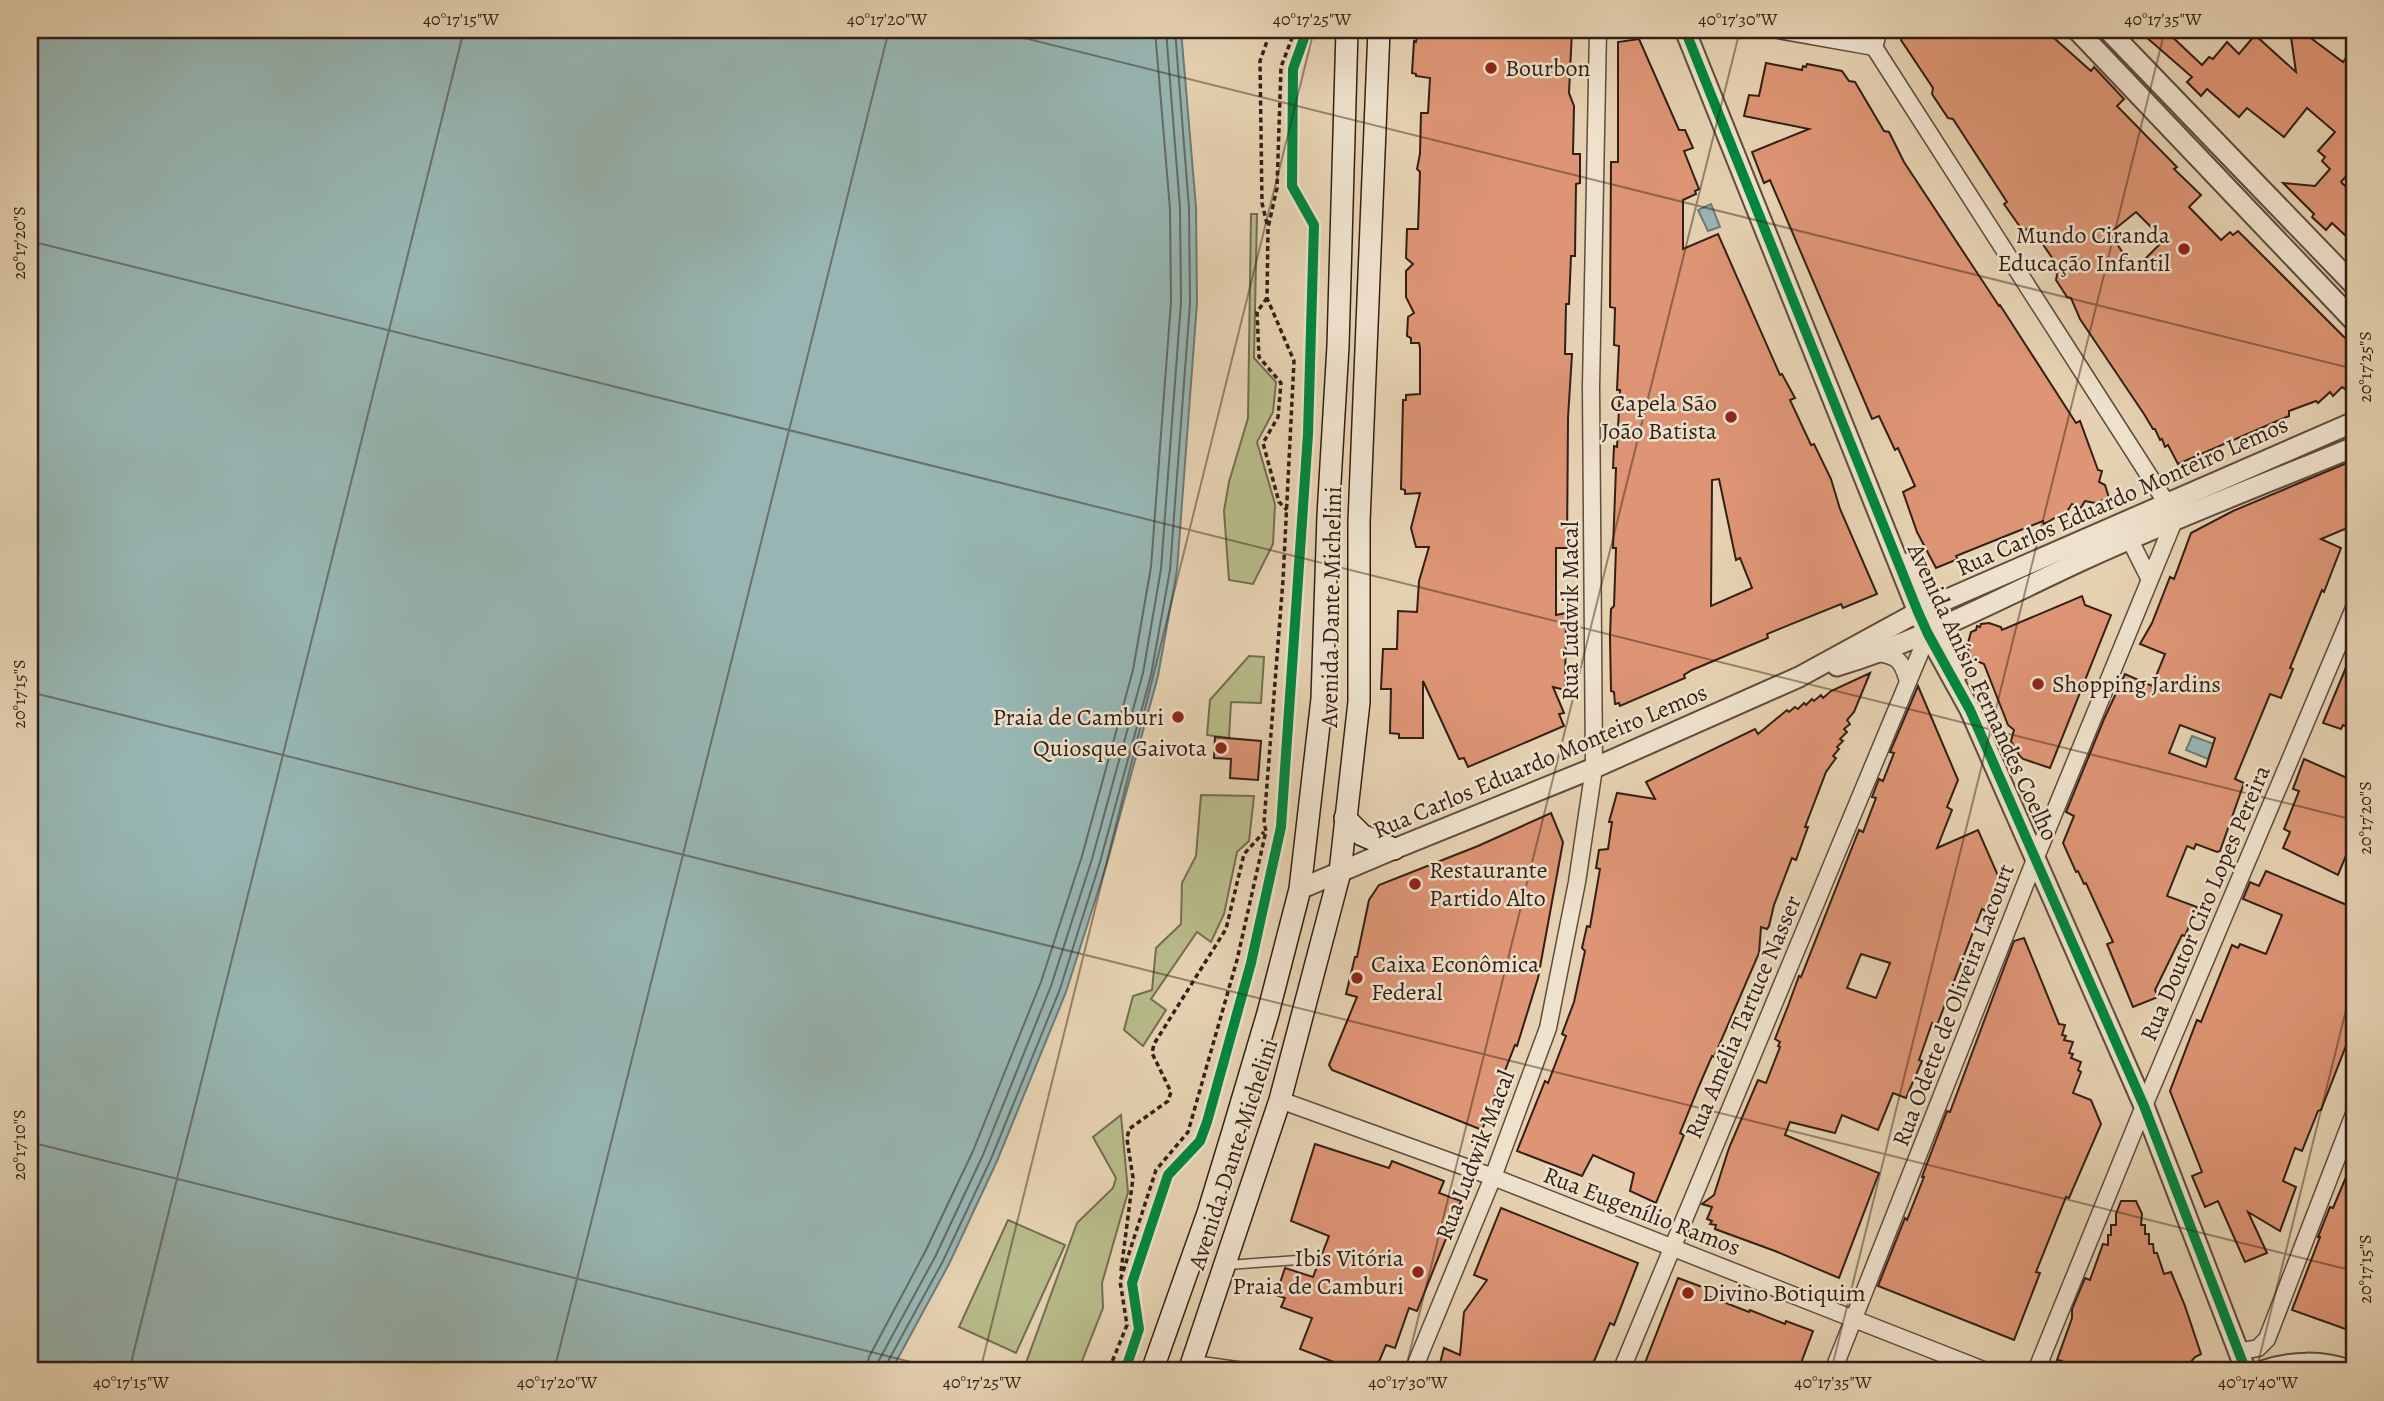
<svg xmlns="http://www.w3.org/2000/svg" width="2384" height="1401" viewBox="0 0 2384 1401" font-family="Alegreya,serif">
<rect width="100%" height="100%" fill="#e6d2b2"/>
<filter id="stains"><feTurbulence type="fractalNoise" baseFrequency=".00286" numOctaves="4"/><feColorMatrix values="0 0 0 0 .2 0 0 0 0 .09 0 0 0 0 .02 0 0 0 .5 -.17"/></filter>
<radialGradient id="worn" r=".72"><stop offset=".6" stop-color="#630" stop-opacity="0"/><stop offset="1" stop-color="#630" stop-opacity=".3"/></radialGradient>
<g fill="#b8bb8a" stroke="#756d50" stroke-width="2">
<polygon points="1251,214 1257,214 1254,358 1276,382 1273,412 1257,442 1275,504 1273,544 1253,584 1229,580 1224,511 1229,482 1248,418"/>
<polygon points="1249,656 1264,657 1261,703 1231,702 1229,738 1207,735 1210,700"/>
<polygon points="1201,795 1254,796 1249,841 1237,852 1224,914 1211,942 1197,932 1151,999 1166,1010 1143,1046 1124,1030 1133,996 1152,990 1156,948 1181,924 1182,883 1196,856"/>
<polygon points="1121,1115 1128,1192 1102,1283 1103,1308 1078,1371 1023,1371 1077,1223 1113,1188 1116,1178 1093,1137"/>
<polygon points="1008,1220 1065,1245 1016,1353 959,1327"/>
</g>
<g fill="#97b6b3" stroke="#6f7a74" stroke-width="2">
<polygon points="30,30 1181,30 1196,207 1197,303 1177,570 1158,676 1107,863 1066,992 997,1161 949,1264 891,1371 30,1371"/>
<polygon points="1711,204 1720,227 1708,231 1698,210"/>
<polygon points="2192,736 2214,744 2208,759 2186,750"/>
</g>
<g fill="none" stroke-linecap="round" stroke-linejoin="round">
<g stroke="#646a64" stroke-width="2">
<polyline points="866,1371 869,1357 925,1252 973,1151 1041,982 1082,856 1133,670 1151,567 1171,302 1170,209 1155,30"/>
<polyline points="877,1371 878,1362 935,1257 983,1155 1051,986 1092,859 1143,673 1161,569 1181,302 1180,208 1166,30"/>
<polyline points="885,1371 886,1365 943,1261 991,1159 1060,989 1100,862 1151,675 1170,570 1190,303 1189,208 1175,30"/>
</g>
</g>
<g fill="#de9575" stroke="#321f15" stroke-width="2" fill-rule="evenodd">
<polygon points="1424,30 1572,30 1569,93 1574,106 1573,154 1580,154 1580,183 1576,184 1575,256 1571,256 1569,304 1566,304 1565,354 1572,354 1568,418 1567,548 1556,548 1556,615 1566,613 1565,690 1553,687 1564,713 1559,714 1564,726 1468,767 1464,758 1459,759 1423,681 1423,738 1399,738 1399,734 1390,733 1391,689 1381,689 1383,649 1397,649 1398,611 1417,612 1419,581 1429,547 1416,547 1411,528 1420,493 1405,494 1405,490 1401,489 1403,400 1406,400 1406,395 1420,394 1420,348 1419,343 1411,343 1411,338 1407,336 1408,317 1414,313 1406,297 1406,271 1413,264 1406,258 1407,229 1418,229 1420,172 1417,169 1420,154 1421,113 1428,113 1430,78 1416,76 1416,74 1412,73 1414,41 1416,42 1417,36 1423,36"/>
<path d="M1904 30H2045L2091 71 2094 67 2124 99 2117 106 2177 167 2174 169 2201 195 2189 207 2221 240 2230 232 2233 235 2238 231 2354 347V381L2345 389 2342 387 2333 396 2330 392 2318 403 2316 401 2289 411V416L2178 464 2168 445 2165 447 2162 439 2160 440 2155 429H2153L2144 414 2080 319 2071 298 2067 297 2056 280 2057 275 2053 259 2031 227 2023 231 2004 204 2007 202 1953 119 1948 118 1932 94 1933 88 1901 40ZM2136 212 2164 240 2134 270 2110 233Z"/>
<polygon points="2138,30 2165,30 2202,65 2209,57 2213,59 2227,42 2239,54 2255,35 2296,72 2290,30 2300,30 2343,62 2354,47 2354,167 2341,182 2354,195 2354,229 2347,237 2332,223 2326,230 2312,217 2314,214 2283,183 2315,186 2330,169 2322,161 2325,157 2318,151 2335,132 2307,108 2284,137 2247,108 2239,117 2207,89 2201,96 2187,82 2192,77"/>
<path d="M1639 39 1679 130H1685L1693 148 1684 151 1699 189 1695 191 1696 194 1683 200V249L1718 234 1780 375 1782 374 1795 398 1790 400 1811 445 1814 444 1831 479 1840 509 1877 594 1843 608 1841 604 1767 634 1768 638 1692 670 1684 675 1685 678 1620 706 1619 703 1615 704 1614 692 1611 691 1610 637 1611 609 1614 606 1616 548H1613L1616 468H1613L1614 446 1617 447 1620 390H1617L1619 346 1614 345 1615 308 1610 307 1611 162H1618V42ZM1719 479 1736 560 1740 558 1752 588 1711 606 1712 480Z"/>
<polygon points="1766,63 1802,70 1803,66 1806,67 1807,64 1842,71 1849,81 1855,82 1884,131 1889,132 1904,162 1999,306 2000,305 2076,423 2080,421 2098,470 2102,471 2099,482 2105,485 2109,498 2095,503 2085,501 2080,509 2072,504 2064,516 2062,514 2044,524 2043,521 1956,556 1958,559 1936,568 1917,532 1903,492 1915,486 1898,448 1895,450 1879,416 1872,419 1770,180 1764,183 1752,152 1809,129 1744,116 1749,95 1759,96"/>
<path d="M2354 460V520L2352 526 2321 539 2341 548 2324 592 2322 590 2290 668 2293 669 2281 698 2270 694 2235 779 2244 783 2220 851 2217 852 2196 844 2194 849 2187 846 2167 896 2197 907 2185 936 2182 935 2155 990 2158 997 2133 1007 2107 944 2113 942 2086 883 2084 884 2078 871 2076 872 2063 843 2074 816 2066 812 2104 719 2125 674 2152 686 2165 654 2140 644 2152 623 2170 577 2174 579 2191 533 2233 511ZM2180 725 2215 738 2206 767 2169 753Z"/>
<polygon points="2082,596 2085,605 2111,615 2050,768 2023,759 2019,755 2011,741 2014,730 2008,725 1984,664 1972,659 1967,647 1971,632 1976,630 1977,626 1980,627 1981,624 1989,623 2001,627 2002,630"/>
<polygon points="2354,648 2354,730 2343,725 2341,729 2323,723"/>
<polygon points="1870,673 1854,712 1847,720 1850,724 1844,729 1847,732 1840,739 1843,741 1837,747 1839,749 1833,756 1836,758 1826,772 1805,827 1808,827 1796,860 1792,858 1774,905 1769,926 1767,929 1761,927 1759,953 1714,1057 1712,1056 1699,1086 1680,1133 1684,1135 1656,1203 1630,1191 1634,1173 1593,1155 1582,1176 1517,1151 1545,1081 1548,1083 1566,1036 1562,1034 1574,1002 1585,951 1582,948 1587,926 1590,927 1600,869 1596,868 1599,850 1608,849 1612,822 1609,822 1617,793 1655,799 1646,782 1755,729 1758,734 1787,710 1789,712 1795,707 1798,709 1804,703 1806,705 1812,699 1814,701 1821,695 1823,698 1831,691"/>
<path d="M1918 686 1958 780 1947 807 1952 810 1937 848 1978 830 1999 878 1986 911 1982 909 1937 1025 1932 1023 1919 1060 1922 1061 1906 1098 1893 1093 1878 1130 1842 1115 1835 1133 1790 1122 1785 1135 1879 1173 1839 1278 1775 1251 1715 1229 1716 1225 1710 1224 1712 1221 1707 1219 1712 1207 1702 1204 1714 1195 1729 1148 1758 1080 1766 1083 1780 1047 1778 1046 1780 1042 1775 1039 1788 1006 1799 976 1801 977 1859 830 1863 832 1876 798 1872 797 1879 779 1883 781 1894 753 1890 752ZM1861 954 1890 963 1876 998 1847 988Z"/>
<polygon points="1215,737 1261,741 1258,780 1230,778 1231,759 1214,758"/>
<polygon points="2304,759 2354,781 2354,856 2347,853 2338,875 2283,848 2290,832 2284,829 2299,791 2293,789"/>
<polygon points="1551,813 1563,842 1538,978 1517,1046 1515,1045 1482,1130 1332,1070 1329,1065 1357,997 1346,994 1355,957 1357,957 1369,900 1379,885 1478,846"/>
<polygon points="2266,871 2354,908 2354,1025 2321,1110 2318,1111 2302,1151 2295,1148 2283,1181 2296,1187 2280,1231 2248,1212 2267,1253 2245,1262 2218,1201 2205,1207 2192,1176 2202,1172 2170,1091 2197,1020 2201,1022 2232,945 2238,948 2240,944 2266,954 2282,915 2243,899 2250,882 2259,886"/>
<polygon points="2024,938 2059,1024 2065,1025 2062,1035 2066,1036 2064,1040 2073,1042 2069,1053 2073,1054 2071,1058 2081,1062 2078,1070 2081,1072 2073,1093 2091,1100 2101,1124 2069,1198 2066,1197 2036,1272 2040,1273 2014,1340 1878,1286 1905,1218 1907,1220 1924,1177 1922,1177 1947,1111 1950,1112 2014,941"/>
<polygon points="1315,1144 1389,1168 1392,1161 1444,1181 1439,1193 1461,1201 1417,1311 1409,1308 1395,1348 1386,1345 1375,1371 1357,1371 1300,1349 1312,1318 1281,1307 1285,1298 1276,1295 1285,1268 1313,1277 1329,1236 1291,1221"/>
<polygon points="2354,1158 2354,1332 2292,1310 2320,1237 2318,1237 2330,1207 2333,1208"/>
<polygon points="2121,1201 2136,1201 2142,1214 2141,1225 2145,1225 2145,1234 2149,1234 2149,1244 2153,1244 2154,1253 2157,1253 2164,1274 2171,1272 2185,1306 2201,1354 2195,1357 2183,1371 2077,1371 2061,1366 2062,1361 2057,1360 2072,1318 2072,1309 2085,1278 2090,1280 2103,1244 2108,1245 2108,1235 2111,1235 2111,1225 2116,1225 2116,1214"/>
<polygon points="1501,1208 1638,1263 1614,1325 1610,1323 1590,1371 1438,1371 1444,1348 1460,1355 1464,1312 1487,1280 1474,1275"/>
<polygon points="1678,1278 1708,1289 1705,1295 1749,1312 1750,1310 1785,1324 1786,1321 1813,1331 1798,1371 1648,1371 1645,1363"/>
</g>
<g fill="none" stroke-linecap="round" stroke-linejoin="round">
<defs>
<g id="service">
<polyline points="1228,1265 1312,1259"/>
<polyline points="1194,1360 1274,1371"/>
</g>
<g id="minor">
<polyline points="1778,30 1874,47"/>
<polyline points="1874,47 2166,502"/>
<polyline points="1874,47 1879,30"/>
<polyline points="2130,540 2149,578"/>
<path d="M1878 653C1899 656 1902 662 1908 681"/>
<polyline points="1280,1100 1493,1177 1986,1371"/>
<polyline points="2237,1352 2258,1348 2267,1339 2354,1114"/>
<polyline points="1413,1371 1493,1177 1548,1028 1577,882 1594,768 1591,387 1598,30"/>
<polyline points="1621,1371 1928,634"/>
<polyline points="1833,1371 2036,857 2174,521"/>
<polyline points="2036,1371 2144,1106 2354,608"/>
</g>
<g id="tertiary">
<polyline points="1685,30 1918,612 1928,634 1970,710 2144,1106 2246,1371"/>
<polyline points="2077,30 2354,321"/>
<polyline points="2108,30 2354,285"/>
<polyline points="1909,563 1935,605 1945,626 1959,672"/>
<path d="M1837 666C1923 640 2001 598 2083 560 2172 519 2264 484 2354 447"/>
<polyline points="1300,889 1394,849 1594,768 1799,677 1918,612 2354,422"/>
<path d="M2262 1371C2291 1361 2323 1360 2351 1371"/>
</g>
<g id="secondary">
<polyline points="1345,818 1362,835 1394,849"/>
<polyline points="1152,1371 1208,1213 1233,1131 1268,1013 1300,889 1322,699 1328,516 1338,346 1347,30"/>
<polyline points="1189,1371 1280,1100 1340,872 1359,702 1359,522 1379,30"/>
</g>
</defs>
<use href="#service" stroke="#5f4c3c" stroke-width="11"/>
<use href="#minor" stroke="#5f4c3c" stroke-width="19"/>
<use href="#tertiary" stroke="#5f4c3c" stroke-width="23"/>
<use href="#secondary" stroke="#321f15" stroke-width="24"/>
<g stroke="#321f15" stroke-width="3.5" stroke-dasharray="5 3.5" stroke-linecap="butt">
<polyline points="1267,224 1262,203 1260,61 1271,30"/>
<polyline points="1267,298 1257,312 1259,357 1281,383 1278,417 1263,443 1279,502 1287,510"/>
<polyline points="1121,1271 1133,1178 1127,1139 1129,1129 1168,1101 1171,1092 1152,1053 1154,1044 1226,929 1244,854 1264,832"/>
<polyline points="1099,1371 1112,1362 1127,1325 1120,1281 1156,1170 1188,1132 1237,960 1266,831 1264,823 1283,580 1294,361 1267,298 1268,228 1277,188 1281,67 1295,30"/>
</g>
<use href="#service" stroke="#efe2cd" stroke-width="8"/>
<use href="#minor" stroke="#efe2cd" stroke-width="16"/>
<use href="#tertiary" stroke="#efe2cd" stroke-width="19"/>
<use href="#secondary" stroke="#efe2cd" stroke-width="21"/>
<defs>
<g id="cycleway">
<polyline points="1685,30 1918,612 1928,634 1970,710 2144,1106 2246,1371"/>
<polyline points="1125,1371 1139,1329 1132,1283 1168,1175 1200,1141 1207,1122 1251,963 1281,827 1308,434 1314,225 1292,186 1293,69 1307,30"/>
</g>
</defs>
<use href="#cycleway" stroke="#efe2cd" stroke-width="15"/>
<use href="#cycleway" stroke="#00873e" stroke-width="10"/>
</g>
<path fill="none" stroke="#321f15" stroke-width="2" stroke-opacity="0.45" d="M992 30 2354 369M30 63 38 30M30 241 2354 820M30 692 2354 1271M30 1142 947 1371M129 1371 464 30M554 1371 889 30M980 1371 1314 30M1405 1371 1740 30M1831 1371 2165 30M2256 1371 2354 978"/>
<g fill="#8f2418" stroke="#efe2cd" stroke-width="2.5">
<circle cx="1491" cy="68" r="7"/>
<circle cx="2184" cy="249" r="7"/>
<circle cx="1731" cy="417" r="7"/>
<circle cx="2038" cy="684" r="7"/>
<circle cx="1178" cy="717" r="7"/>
<circle cx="1221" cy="748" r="7"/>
<circle cx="1415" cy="884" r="7"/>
<circle cx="1357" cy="978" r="7"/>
<circle cx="1418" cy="1272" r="7"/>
<circle cx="1688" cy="1293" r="7"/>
</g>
<g text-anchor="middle" stroke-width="5" stroke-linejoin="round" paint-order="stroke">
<g font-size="24" fill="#321f15" stroke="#efe2cd" text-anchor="start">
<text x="1505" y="76">Bourbon</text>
<text x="2170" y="243" text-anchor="end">Mundo Ciranda<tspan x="2170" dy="28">Educação Infantil</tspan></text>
<text x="1717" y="411" text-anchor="end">Capela São<tspan x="1717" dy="28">João Batista</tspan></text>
<text x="2052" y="692">Shopping Jardins</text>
<text x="1164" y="725" text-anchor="end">Praia de Camburi</text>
<text x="1207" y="756" text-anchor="end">Quiosque Gaivota</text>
<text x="1429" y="878">Restaurante<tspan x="1429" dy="28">Partido Alto</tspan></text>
<text x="1371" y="972">Caixa Econômica<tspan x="1371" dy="28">Federal</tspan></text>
<text x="1404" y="1266" text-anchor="end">Ibis Vitória<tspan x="1404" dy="28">Praia de Camburi</tspan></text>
<text x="1702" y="1301">Divino Botiquim</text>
</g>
<g font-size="24" fill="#321f15" stroke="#efe2cd">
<text transform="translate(2122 496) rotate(-24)" y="8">Rua Carlos Eduardo Monteiro Lemos</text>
<text transform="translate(1331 607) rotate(-89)" y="8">Avenida Dante Michelini</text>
<text transform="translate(1570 611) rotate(-90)" y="8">Rua Ludwik Macal</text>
<text transform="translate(1983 692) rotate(65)" y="8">Avenida Anísio Fernandes Coelho</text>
<text transform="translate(1540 761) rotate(-23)" y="8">Rua Carlos Eduardo Monteiro Lemos</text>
<text transform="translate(2205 903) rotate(-67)" y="8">Rua Doutor Ciro Lopes Pereira</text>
<text transform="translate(1953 1005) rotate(-69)" y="8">Rua Odette de Oliveira Lacourt</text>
<text transform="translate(1743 1017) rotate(-67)" y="8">Rua Amélia Tartuce Nasser</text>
<text transform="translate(1233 1154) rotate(-72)" y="8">Avenida Dante Michelini</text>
<text transform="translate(1475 1155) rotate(-69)" y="8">Rua Ludwik Macal</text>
<text transform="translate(1642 1211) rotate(21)" y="8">Rua Eugenílio Ramos</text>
</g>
</g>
<rect width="2384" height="1401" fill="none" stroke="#e6d2b2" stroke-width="77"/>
<rect x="38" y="38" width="2308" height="1324" fill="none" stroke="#321f15" stroke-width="2.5"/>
<g font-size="18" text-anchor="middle" fill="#321f15">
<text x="461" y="25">40°17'15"W</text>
<text x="887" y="25">40°17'20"W</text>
<text x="1312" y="25">40°17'25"W</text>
<text x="1738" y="25">40°17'30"W</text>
<text x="2163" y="25">40°17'35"W</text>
<text transform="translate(19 243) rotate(-90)" y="6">20°17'20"S</text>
<text transform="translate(2365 367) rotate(-90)" y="6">20°17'25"S</text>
<text transform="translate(19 694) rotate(-90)" y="6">20°17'15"S</text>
<text transform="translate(2365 818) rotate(-90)" y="6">20°17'20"S</text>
<text transform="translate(19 1145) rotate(-90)" y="6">20°17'10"S</text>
<text transform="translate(2365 1269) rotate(-90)" y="6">20°17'15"S</text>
<text x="131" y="1388">40°17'15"W</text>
<text x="557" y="1388">40°17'20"W</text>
<text x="982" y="1388">40°17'25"W</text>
<text x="1408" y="1388">40°17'30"W</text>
<text x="1833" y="1388">40°17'35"W</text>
<text x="2258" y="1388">40°17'40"W</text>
</g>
<rect width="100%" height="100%" filter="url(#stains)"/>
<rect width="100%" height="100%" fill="url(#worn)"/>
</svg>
